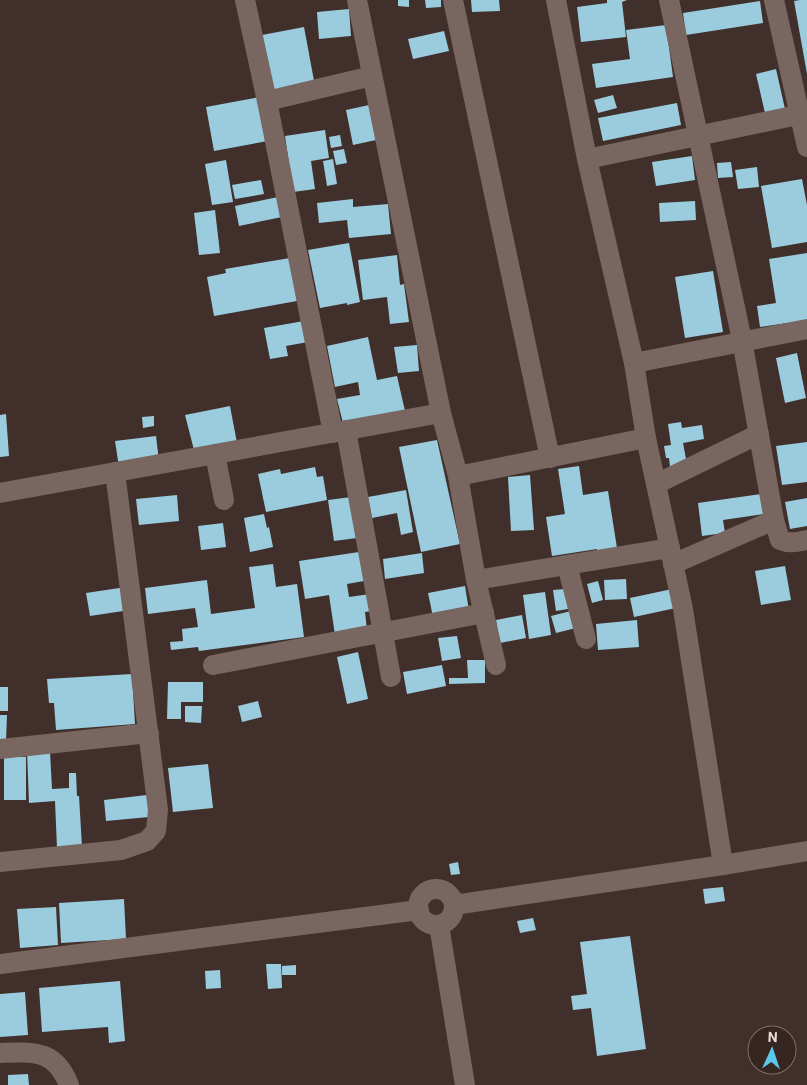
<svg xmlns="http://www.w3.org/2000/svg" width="807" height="1085" viewBox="0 0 807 1085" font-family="Roboto,sans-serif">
<rect width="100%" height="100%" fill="#402f2a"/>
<g fill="#9accde">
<polygon points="398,0 409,0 409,7 398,6"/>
<polygon points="425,0 441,0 441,7 426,8"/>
<polygon points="471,0 499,0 500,11 472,12"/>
<polygon points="607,0 627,0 622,2 626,37 581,42 577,7 607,3"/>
<polygon points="800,0 807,0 807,74 794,1"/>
<polygon points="760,1 763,23 686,35 683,13"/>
<polygon points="349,9 351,36 319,39 317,12"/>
<polygon points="666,25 673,77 596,88 592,64 630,59 626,30"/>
<polygon points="304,27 315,86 273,94 262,35"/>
<polygon points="444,31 449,51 413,59 408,39"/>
<polygon points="776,69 785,109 765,113 756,74"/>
<polygon points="613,95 617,108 598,113 594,100"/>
<polygon points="260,97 268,141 214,151 206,107"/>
<polygon points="677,103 681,125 603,141 598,118"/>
<polygon points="369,105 376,140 353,145 346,110"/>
<polygon points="325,130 329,158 311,161 315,189 293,192 285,136"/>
<polygon points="340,135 342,146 331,148 329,137"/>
<polygon points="344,149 347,163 336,165 333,151"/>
<polygon points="692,156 695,180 656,186 652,162"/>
<polygon points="333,159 337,184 327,186 323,161"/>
<polygon points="226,160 233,202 212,205 205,164"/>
<polygon points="731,162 733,177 718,178 717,163"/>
<polygon points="757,167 759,187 738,189 735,170"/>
<polygon points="802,179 807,205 807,242 772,248 761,186"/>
<polygon points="261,180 264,194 235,199 232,185"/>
<polygon points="278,197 282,217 239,226 235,206"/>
<polygon points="353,199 353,207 388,204 391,234 349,238 347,220 319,223 317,203"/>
<polygon points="695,201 696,220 660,222 659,203"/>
<polygon points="215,210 220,253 199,255 194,213"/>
<polygon points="349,243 360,302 347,305 347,303 320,308 308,250"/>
<polygon points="807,253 807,320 760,327 757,306 776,303 769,259"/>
<polygon points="397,255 400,285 404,284 409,322 390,324 387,297 363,300 358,260"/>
<polygon points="290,258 297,301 214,316 207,277 226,273 225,269"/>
<polygon points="713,271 723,332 685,338 675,277"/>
<polygon points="304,321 308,342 286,346 288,356 270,359 264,328"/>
<polygon points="368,337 377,380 397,376 405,411 343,423 337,399 360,395 358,382 335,387 327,346"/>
<polygon points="417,345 419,371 398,373 394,347"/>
<polygon points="797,353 806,398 785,403 776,358"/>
<polygon points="230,406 237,443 194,450 185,415"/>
<polygon points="6,414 9,456 0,457 0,415"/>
<polygon points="154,416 154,426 143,428 142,417"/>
<polygon points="681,422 682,428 702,425 704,439 683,443 687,464 670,467 669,458 666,458 664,446 671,445 668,424"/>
<polygon points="156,436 159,461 119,467 115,441"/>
<polygon points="437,440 460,544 421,552 399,447"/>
<polygon points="807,442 807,482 782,485 776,446"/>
<polygon points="579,466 583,495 608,491 617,548 597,552 597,549 552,556 546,517 565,514 558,469"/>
<polygon points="315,467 317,477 323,476 327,500 266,512 258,474 280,469 281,474"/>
<polygon points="530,475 534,530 511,531 508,477"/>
<polygon points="406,490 413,532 401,535 397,513 372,518 368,497"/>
<polygon points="761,494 764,514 723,520 725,533 702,536 698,503"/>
<polygon points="177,495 179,521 139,525 136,499"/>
<polygon points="351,497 357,538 334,541 328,500"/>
<polygon points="807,498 807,526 790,529 785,502"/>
<polygon points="264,514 267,528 269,527 273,547 250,552 244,518"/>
<polygon points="223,523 226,547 201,550 198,526"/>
<polygon points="359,552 364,581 347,584 349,597 370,594 373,611 365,612 367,630 335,635 329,595 305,599 299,561"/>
<polygon points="422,553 424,573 385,579 383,559"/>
<polygon points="273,564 276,587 297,584 304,637 199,651 198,647 171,650 170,642 183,641 182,629 198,627 195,608 148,614 145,588 207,580 211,614 255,608 249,567"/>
<polygon points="785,566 791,600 761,605 755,571"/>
<polygon points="626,579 627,599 605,600 604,580"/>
<polygon points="598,581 603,600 592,603 587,584"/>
<polygon points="465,586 469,611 433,617 428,593"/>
<polygon points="126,587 130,610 90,616 86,593"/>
<polygon points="565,589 568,609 556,611 553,590"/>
<polygon points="672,589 676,608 634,617 630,598"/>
<polygon points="545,592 551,635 529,639 523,595"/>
<polygon points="571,611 576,628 556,633 551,616"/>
<polygon points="522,615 526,638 500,643 496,620"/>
<polygon points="637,620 639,647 598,650 596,624"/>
<polygon points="457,636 461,658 442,661 438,638"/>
<polygon points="358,652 368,699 347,704 337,657"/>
<polygon points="467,660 485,660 485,683 449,684 449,678 468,678"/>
<polygon points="442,665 446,686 407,694 403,672"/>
<polygon points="132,674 135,724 56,730 54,703 49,703 47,679"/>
<polygon points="168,682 203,682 203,702 181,702 181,719 167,719"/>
<rect x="0" y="687" width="8" height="24"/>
<polygon points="258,701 262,717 242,722 238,706"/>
<polygon points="185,706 202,706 201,723 185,722"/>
<polygon points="0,715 7,715 6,741 0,741"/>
<polygon points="50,751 52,789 69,788 69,773 76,773 77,796 79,796 82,847 57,848 55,801 29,803 27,752"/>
<rect x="4" y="757" width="22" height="43"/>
<polygon points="208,764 213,808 173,812 168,768"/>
<polygon points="147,795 149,817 106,821 104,800"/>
<polygon points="458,862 460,874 451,875 449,864"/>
<polygon points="723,887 725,901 705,904 703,889"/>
<polygon points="124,899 126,939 61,943 59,903"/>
<polygon points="56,907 58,945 20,948 17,909"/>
<polygon points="533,918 536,930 520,933 517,921"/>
<polygon points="630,936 646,1049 597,1056 591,1008 573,1010 571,996 587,994 580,942"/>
<polygon points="266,964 281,964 282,988 268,989"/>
<polygon points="296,965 296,975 282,975 282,966"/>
<polygon points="220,970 221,988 206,989 205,971"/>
<polygon points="120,981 125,1041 109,1043 108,1027 42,1032 39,988"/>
<polygon points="25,992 28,1035 0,1037 0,994"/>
<polygon points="28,1074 29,1085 8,1085 8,1075"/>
</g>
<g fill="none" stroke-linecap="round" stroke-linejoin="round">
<g stroke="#796660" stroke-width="20">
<polyline points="245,0 267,101 333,433"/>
<polyline points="357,0 441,413"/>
<polyline points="453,0 550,458"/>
<polyline points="556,0 587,159 634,363 807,329"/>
<path d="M669 0 742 340 774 520 780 540C790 544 797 542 807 540"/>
<polyline points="774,0 807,147"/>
<polyline points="267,101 372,76"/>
<polyline points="587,159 807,113"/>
<polyline points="346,430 391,677"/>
<polyline points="646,438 683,609 723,865"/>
<polyline points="215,454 224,500"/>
<polyline points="458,476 476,580 496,665"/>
<polyline points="656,484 759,434"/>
<polyline points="0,493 441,413 458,476 646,438 634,363"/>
<polyline points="673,564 774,520"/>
<polyline points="567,565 586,639"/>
<polyline points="476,580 670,548"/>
<polyline points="213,665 484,613"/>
<polyline points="0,749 149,733"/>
<polyline points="0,862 121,850 147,841 156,831 158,810 115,472"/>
<circle cx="436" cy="907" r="18"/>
<polyline points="454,905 723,865 807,851"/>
<polyline points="439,925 465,1085"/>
<polyline points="0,964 419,910"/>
<path d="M0 1053C34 1052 55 1049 69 1085"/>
</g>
</g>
<g transform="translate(772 1050) rotate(3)"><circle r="24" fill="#362520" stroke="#7d6e6a"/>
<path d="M0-4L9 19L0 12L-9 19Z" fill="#5dc7e8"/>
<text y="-8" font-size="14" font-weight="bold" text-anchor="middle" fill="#e7dcd8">N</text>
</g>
</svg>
